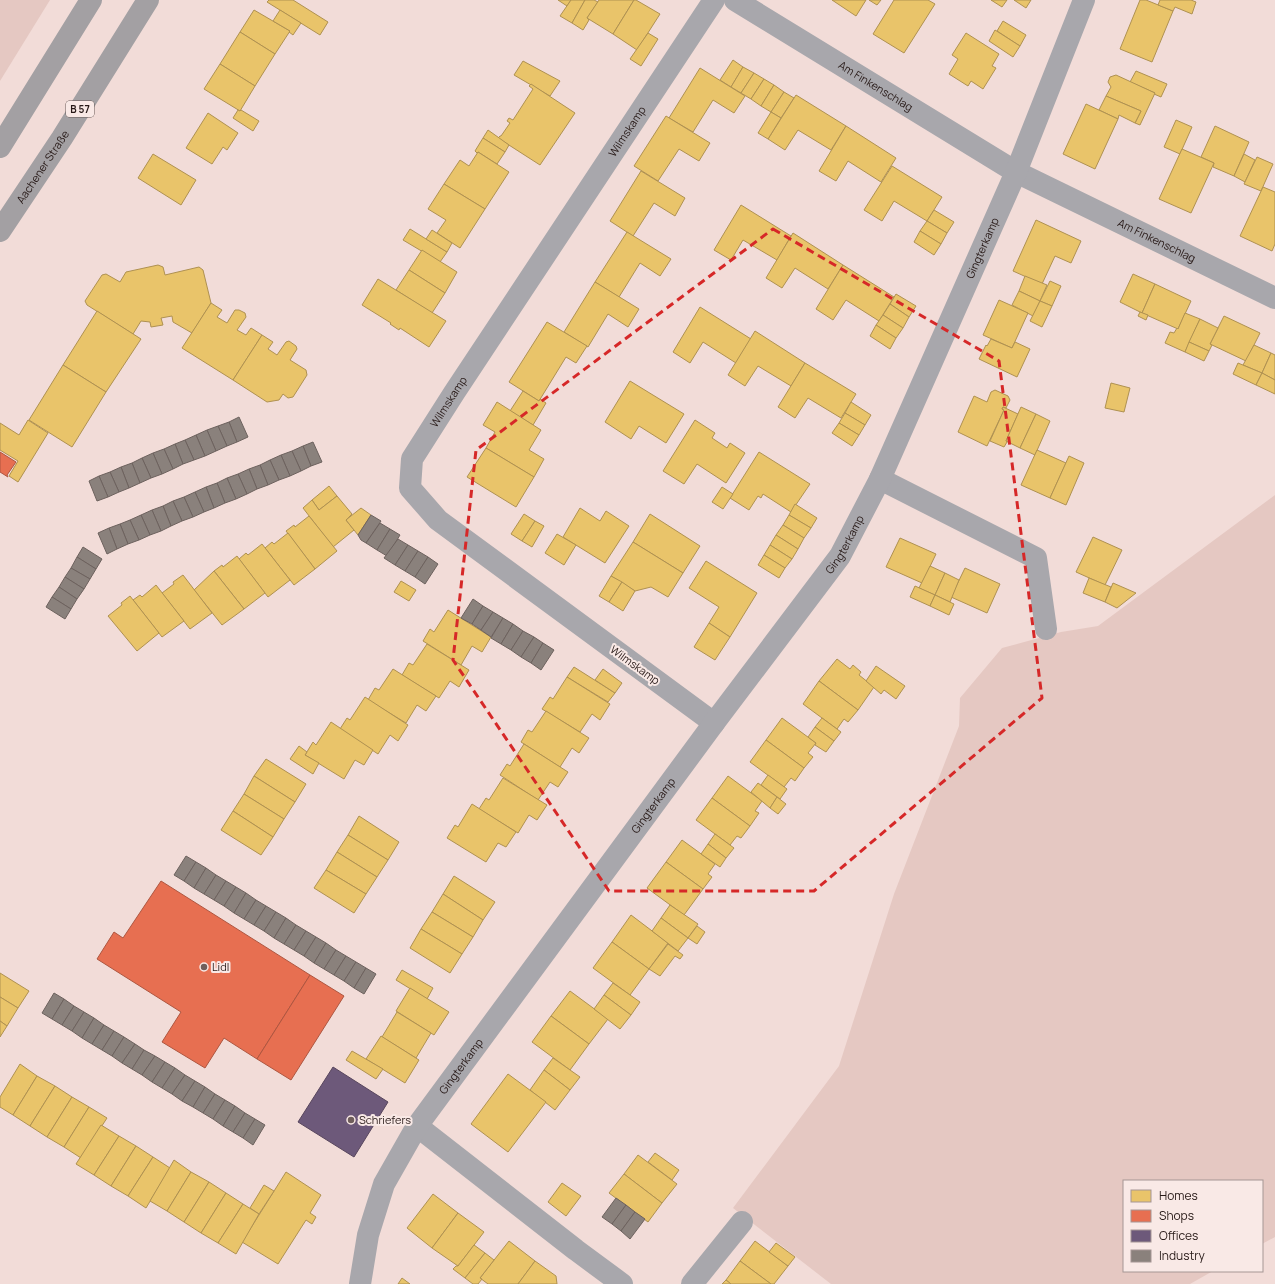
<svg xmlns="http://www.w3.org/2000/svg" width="1275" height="1284" viewBox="0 0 1275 1284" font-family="Manrope,sans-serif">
<rect width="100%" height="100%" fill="#f2dcd8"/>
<g fill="#e5c8c2">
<polygon points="0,0 50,0 0,81"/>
<polygon points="1275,495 1275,1237 1262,1244 1262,1181 1124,1181 1124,1271 1213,1271 1190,1284 831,1284 733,1208 839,1066 894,894 959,726 960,698 1002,648 1061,632 1098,626"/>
</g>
<g fill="#e9c46a" stroke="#af9151">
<polygon points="269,0 293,0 328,22 320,35 267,2"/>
<polygon points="558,0 571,0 567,6"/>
<polygon points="571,0 585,0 572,23 560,16"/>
<polygon points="585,0 594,0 598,2 587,18 589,20 583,30 572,23"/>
<polygon points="599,0 634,0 613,34 587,18"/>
<polygon points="634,0 636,0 660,14 637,50 613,34"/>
<polygon points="832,0 866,0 856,16"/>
<polygon points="869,0 881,0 877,5"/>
<polygon points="894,0 928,0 935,4 904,53 873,34"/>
<polygon points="991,0 1007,0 1002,7"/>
<polygon points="1014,0 1031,0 1026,8"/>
<polygon points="1140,0 1146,0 1173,11 1152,62 1120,49"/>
<polygon points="1160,0 1191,0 1196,2 1192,14 1175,7 1173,11 1158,5"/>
<polygon points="254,10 290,31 275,54 240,32"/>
<polygon points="280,10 301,23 293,35 289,32 290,31 273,21"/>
<polygon points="1003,21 1026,35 1020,46 997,31"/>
<polygon points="995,30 1020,46 1013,57 989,41"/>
<polygon points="240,32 275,54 255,86 220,64"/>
<polygon points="648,33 658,39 641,66 630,59"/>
<polygon points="966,33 999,54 992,66 996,68 983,89 971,81 968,86 949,74 958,59 952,55"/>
<polygon points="733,60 743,67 731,87 720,80"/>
<polygon points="523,61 560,81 550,96 514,75"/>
<polygon points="220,64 255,86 240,111 204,89"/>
<polygon points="743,67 754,73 741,93 731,87"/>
<polygon points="700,68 745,96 734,113 713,100 693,132 669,118"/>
<polygon points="1136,71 1167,84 1161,97 1154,94 1155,93 1130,82"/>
<polygon points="754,73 764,79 751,99 741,93"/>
<polygon points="1116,75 1155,93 1140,125 1135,123 1141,111 1106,96 1111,87 1108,82 1110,77"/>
<polygon points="764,79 774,85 761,106 751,99"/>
<polygon points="531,84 575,113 540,165 498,138 500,136 501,136 510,123 507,121 509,118 513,120 533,89 529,86"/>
<polygon points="774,85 784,92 771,112 761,106"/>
<polygon points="784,92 794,98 781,118 771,112"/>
<polygon points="796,95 846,126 831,150 798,130 785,150 768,139"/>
<polygon points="1106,96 1141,111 1135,123 1119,115 1118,119 1099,110"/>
<polygon points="1086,104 1118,119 1095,169 1063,154"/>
<polygon points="238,110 240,111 241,110 259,121 253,131 233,118"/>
<polygon points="771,112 781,118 768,139 758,133"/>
<polygon points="208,113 238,133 227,150 223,147 212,164 186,148"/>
<polygon points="666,116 710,143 699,161 679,149 658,181 634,166"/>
<polygon points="1176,120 1192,127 1180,154 1164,147"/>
<polygon points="846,126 896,158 881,182 848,161 836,181 819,171"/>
<polygon points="1215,126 1249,142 1234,176 1213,167 1214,163 1201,157"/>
<polygon points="488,130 509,145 505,152 483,138"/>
<polygon points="483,138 505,152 497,164 478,152 477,153 475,151"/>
<polygon points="1182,149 1214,163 1191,213 1159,199"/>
<polygon points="478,152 509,172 485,209 444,184 460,160 469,166"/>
<polygon points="153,154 196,180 181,205 138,178"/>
<polygon points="1244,154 1255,160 1245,182 1234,176"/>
<polygon points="1257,157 1273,164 1261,191 1244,184"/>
<polygon points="892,166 942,197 927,221 894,201 882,221 864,210"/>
<polygon points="641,171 685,198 675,216 654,203 633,236 610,221"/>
<polygon points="444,184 485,209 460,248 437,233 446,220 428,209"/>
<polygon points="1263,187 1275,192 1275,244 1272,251 1240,236"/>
<polygon points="741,205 791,236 777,260 743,240 731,260 714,250"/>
<polygon points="934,210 954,222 947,233 927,221"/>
<polygon points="1036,220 1081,241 1071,263 1055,256 1042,284 1013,271"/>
<polygon points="927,221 947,233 941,244 920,231"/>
<polygon points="410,229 447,252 440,262 403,240"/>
<polygon points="432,230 452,243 447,252 426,239"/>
<polygon points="920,231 941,244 934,255 914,242"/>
<polygon points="627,232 671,259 660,276 640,263 619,297 595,282"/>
<polygon points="793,233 843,265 828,289 795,268 782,288 766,278"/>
<polygon points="422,250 457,272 445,293 409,270"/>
<polygon points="158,265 163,267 165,275 199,267 203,270 211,303 192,333 173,322 172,316 161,318 163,325 151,327 150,322 141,321 133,334 87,305 85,301 102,275 106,274 120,282 126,272"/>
<polygon points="843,265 894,297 879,321 846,300 833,320 816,309"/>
<polygon points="409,270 445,293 432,313 396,290"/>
<polygon points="1133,274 1155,284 1142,313 1120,302"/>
<polygon points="1025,276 1047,285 1040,301 1019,291"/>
<polygon points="378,279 446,321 429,347 400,328 399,330 390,324 391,323 362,305"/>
<polygon points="1050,281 1061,286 1052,306 1040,301"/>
<polygon points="595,282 639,309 628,327 608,314 588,347 564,332"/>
<polygon points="1155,284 1191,301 1178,329 1142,313"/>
<polygon points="1019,291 1040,301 1033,316 1012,305"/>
<polygon points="896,294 916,306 909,317 890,304"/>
<polygon points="999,300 1028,313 1012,348 983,335"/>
<polygon points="1040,301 1052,306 1042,327 1030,321"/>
<polygon points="211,303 222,310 217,317 227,323 235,310 239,310 245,313 246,317 237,330 246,335 251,328 262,335 233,380 182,348"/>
<polygon points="890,304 909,317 903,328 883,315"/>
<polygon points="700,307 751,339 736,363 703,342 690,363 673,352"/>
<polygon points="97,311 141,339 106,392 63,365"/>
<polygon points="1140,312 1148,315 1146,320 1138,316"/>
<polygon points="1185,313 1200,319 1185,352 1165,343 1170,332 1174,333 1177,328 1178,329"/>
<polygon points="883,315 903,328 896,338 876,325"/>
<polygon points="1224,316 1260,333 1246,361 1210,344"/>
<polygon points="1200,319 1218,328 1210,344 1212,345 1209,351 1189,342"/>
<polygon points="547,322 587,346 576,363 566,357 539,401 509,382"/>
<polygon points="876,325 896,338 890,349 870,336"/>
<polygon points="755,331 805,363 791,386 758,366 745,386 728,375"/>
<polygon points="262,335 273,342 268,349 277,355 286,342 289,341 296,346 297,349 290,360 306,370 307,375 293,397 288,398 283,394 279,400 267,402 233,380"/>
<polygon points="991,339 1012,348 1015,342 1030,349 1017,377 979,359 986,345 987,346"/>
<polygon points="1189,342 1209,351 1204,361 1185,352"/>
<polygon points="1254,345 1271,353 1262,373 1243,365"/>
<polygon points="1271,353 1275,355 1275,380 1262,373"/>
<polygon points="805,363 856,394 841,418 808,398 795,418 778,407"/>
<polygon points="1238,363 1262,373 1256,385 1233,374"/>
<polygon points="63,365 106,392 72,447 29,420"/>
<polygon points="1262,373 1275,380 1275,394 1256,385"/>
<polygon points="630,381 684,414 666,443 639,426 631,439 605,422"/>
<polygon points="1111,383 1130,388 1124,412 1105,408"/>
<polygon points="995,390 1008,396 1010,400 1006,408 1003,407 1002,409 1004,410 987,446 958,432 974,396 987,402 991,392"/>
<polygon points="523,391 539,401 540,399 546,403 533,425 510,411"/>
<polygon points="497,402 541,430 529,450 544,459 534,477 486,448 495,432 483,425"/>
<polygon points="851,402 871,415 865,425 845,413"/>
<polygon points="1003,407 1018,414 1006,441 1007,442 1004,447 990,441 1004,410 1002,409"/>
<polygon points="1021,407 1036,414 1020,448 1006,441"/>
<polygon points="845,413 865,425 859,435 839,423"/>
<polygon points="1036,414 1050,421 1035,455 1020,448"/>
<polygon points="28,420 48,433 18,482 9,476 18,461 0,450 0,423 19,435"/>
<polygon points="695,420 715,433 712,438 727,448 730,443 745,453 726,483 697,464 684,484 663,471"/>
<polygon points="839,423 859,435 852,446 832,433"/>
<polygon points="486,448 534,477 516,507 467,477"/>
<polygon points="1037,450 1066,463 1050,498 1021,485"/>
<polygon points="759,452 810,484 791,512 763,494 761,498 758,496 749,510 730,498"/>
<polygon points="1069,456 1084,463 1066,505 1050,498"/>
<polygon points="329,486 337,496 319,510 312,500"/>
<polygon points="722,487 733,494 723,509 712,502"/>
<polygon points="337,496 352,514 346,520 354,530 333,547 303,508 312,500 319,510"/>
<polygon points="795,504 817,518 811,528 789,515"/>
<polygon points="361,508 371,515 358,535 346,520"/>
<polygon points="580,508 600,521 606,511 629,526 605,563 563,537"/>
<polygon points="524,514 535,521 522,541 511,534"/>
<polygon points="650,514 700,546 683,573 633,542"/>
<polygon points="789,515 811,528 804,538 783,525"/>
<polygon points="309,516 337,551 315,569 286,531 294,525 295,527"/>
<polygon points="535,521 544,526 532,547 522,541"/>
<polygon points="783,525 804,538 798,549 776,535"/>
<polygon points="288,533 315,569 294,585 265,548 272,542 274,544"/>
<polygon points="557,534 576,545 564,565 545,553"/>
<polygon points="776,535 798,549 792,559 770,545"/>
<polygon points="1093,537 1122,550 1105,585 1076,572"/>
<polygon points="900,538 936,554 922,583 886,567"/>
<polygon points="633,542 683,573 668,597 651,587 635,591 611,576"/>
<polygon points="262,544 290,580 268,597 239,559 246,553 248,555"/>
<polygon points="770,545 792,559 785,568 764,555"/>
<polygon points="764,555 785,568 779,578 758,565"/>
<polygon points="237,556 265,593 244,609 214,571 222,565 223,567"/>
<polygon points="706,561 757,593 730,637 709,623 719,607 689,588"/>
<polygon points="930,566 945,573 935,595 919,588"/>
<polygon points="965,568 1000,584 987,613 951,597"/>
<polygon points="214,571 244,609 222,625 194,590"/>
<polygon points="945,573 959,580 950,602 935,595"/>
<polygon points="183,575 212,613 190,629 162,593 174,584 173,582"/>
<polygon points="611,576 622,582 609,602 599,596"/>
<polygon points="1089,578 1111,587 1105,602 1083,593"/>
<polygon points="401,581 416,590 409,601 394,592"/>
<polygon points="622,582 635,591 623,611 609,602"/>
<polygon points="1113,583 1136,593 1117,608 1105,602"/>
<polygon points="156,585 184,621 162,637 133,600 140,595 142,597"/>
<polygon points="915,586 935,595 930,606 910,597"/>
<polygon points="935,595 954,604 949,615 930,606"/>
<polygon points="130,596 159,633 137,651 108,616 122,605 121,603"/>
<polygon points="448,610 491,637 482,652 472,646 461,665 423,641 430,629 434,632"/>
<polygon points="709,623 730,637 715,660 694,647"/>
<polygon points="427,644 469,670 459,687 450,681 439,698 402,675 409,663 413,665"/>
<polygon points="837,659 850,669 853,665 861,672 859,675 874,687 858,710 819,681"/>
<polygon points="876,666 905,686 896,699 884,690 881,694 866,681"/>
<polygon points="574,667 615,693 608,702 567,677"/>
<polygon points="393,669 436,696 426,711 417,705 406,723 368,700 375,688 379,690"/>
<polygon points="603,669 622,683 615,693 595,680"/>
<polygon points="567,677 610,704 600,720 592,714 580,732 542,709 550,697 553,699"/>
<polygon points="819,681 858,710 848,722 844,719 837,729 803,704"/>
<polygon points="365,697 408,725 398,741 390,735 378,754 340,729 347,718 350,720"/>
<polygon points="546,711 589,738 579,753 572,748 560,767 521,742 528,730 532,732"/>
<polygon points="782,718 816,743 808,753 813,757 804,768 766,740"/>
<polygon points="822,718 841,732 834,741 815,727"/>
<polygon points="331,722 373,750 364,765 355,760 344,779 305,755 313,742 316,745"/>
<polygon points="815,727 834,741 826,752 815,745 816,743 808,737"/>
<polygon points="766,740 804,768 795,781 791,778 784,787 750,762"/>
<polygon points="524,744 568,772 558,787 550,782 538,800 500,775 507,764 510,766"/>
<polygon points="299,746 307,752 305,755 319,763 313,774 290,759"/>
<polygon points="266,759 306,784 295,802 254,776"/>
<polygon points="768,775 787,789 780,799 761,785"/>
<polygon points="254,776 295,802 284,819 244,794"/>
<polygon points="728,776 762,801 755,811 759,813 750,826 712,798"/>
<polygon points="503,778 547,805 537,820 529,815 518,833 479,809 486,798 489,800"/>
<polygon points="758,783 777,797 770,808 751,792"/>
<polygon points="244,794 284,819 273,837 233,811"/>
<polygon points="777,797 786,804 778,814 770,808"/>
<polygon points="712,798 750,826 741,838 737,836 730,845 696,820"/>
<polygon points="472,804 516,832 506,847 498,843 486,862 447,838 455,825 458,827"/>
<polygon points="233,811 273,837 261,855 221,830"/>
<polygon points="359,816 399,842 388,860 348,835"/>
<polygon points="715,834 734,848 726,858 708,844"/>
<polygon points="348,835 388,860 377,877 337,852"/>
<polygon points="682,840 715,864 708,874 712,877 703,889 666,862"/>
<polygon points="708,844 726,858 720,867 701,854"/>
<polygon points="337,852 377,877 366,894 326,870"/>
<polygon points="666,862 703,889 684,915 647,888"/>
<polygon points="326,870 366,894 354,913 314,888"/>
<polygon points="454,876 495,902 483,920 443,894"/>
<polygon points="443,894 483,920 473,937 432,912"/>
<polygon points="670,905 698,924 688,938 661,918"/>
<polygon points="432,912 473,937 462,954 421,929"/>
<polygon points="631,915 668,943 649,969 612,942"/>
<polygon points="661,918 688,938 678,951 652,931"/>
<polygon points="697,926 705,932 697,944 688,938"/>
<polygon points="421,929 462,954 450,973 410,948"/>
<polygon points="612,942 649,969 630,995 593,968"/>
<polygon points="668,944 683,955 680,959 675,956 660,976 649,969"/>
<polygon points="402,970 433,988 427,999 396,980"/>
<polygon points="0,973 29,991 18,1008 0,997"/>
<polygon points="613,983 640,1002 631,1015 604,995"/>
<polygon points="410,988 449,1012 434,1035 396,1011"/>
<polygon points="570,991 608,1019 589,1044 551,1016"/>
<polygon points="604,995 631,1015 620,1029 594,1009"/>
<polygon points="0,997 18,1008 7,1026 0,1021"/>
<polygon points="397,1012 431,1033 416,1058 382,1037"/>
<polygon points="551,1016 589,1044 570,1070 532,1042"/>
<polygon points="0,1021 7,1026 0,1037"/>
<polygon points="381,1036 419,1060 405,1083 366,1059"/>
<polygon points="352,1051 383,1069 376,1079 346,1060"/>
<polygon points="553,1058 580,1077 570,1090 544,1070"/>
<polygon points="20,1064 37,1076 13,1115 0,1107 0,1097"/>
<polygon points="544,1070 570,1090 555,1110 530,1090"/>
<polygon points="508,1074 546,1102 508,1152 471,1124"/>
<polygon points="37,1076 55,1086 30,1126 13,1115"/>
<polygon points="55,1086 72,1097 47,1137 30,1126"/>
<polygon points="72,1097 89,1107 64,1147 47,1137"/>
<polygon points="89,1107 107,1118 81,1158 64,1147"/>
<polygon points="101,1125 119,1136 94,1175 76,1164"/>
<polygon points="119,1136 136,1146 111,1186 94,1175"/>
<polygon points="136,1146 153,1157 128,1196 111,1186"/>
<polygon points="655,1153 679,1170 672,1180 648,1162"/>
<polygon points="638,1155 677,1184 662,1203 624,1174"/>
<polygon points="153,1157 170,1168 146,1208 128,1196"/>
<polygon points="174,1160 191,1172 167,1211 150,1201"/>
<polygon points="191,1172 209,1182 184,1222 167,1211"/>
<polygon points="286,1172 321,1195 310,1213 316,1217 312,1224 306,1220 278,1264 242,1242"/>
<polygon points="624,1174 662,1203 648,1222 609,1193"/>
<polygon points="209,1182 226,1193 201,1233 184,1222"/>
<polygon points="562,1183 581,1196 566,1216 548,1202"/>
<polygon points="264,1185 274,1191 259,1214 250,1208"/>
<polygon points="226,1193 243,1204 218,1243 201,1233"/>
<polygon points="433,1194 458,1213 432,1248 407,1228"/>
<polygon points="243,1204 259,1214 236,1254 218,1243"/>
<polygon points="458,1213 484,1232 458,1266 432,1248"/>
<polygon points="509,1241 535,1261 518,1284 488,1284 480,1278"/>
<polygon points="755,1241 788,1266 774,1284 771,1284 740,1261"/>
<polygon points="776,1243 795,1257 788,1266 769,1252"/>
<polygon points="474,1245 485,1253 465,1278 453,1269 456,1266 458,1266"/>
<polygon points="485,1253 494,1260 480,1278 482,1279 478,1284 473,1284 465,1278"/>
<polygon points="535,1261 556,1276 557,1284 518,1284"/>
<polygon points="740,1261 771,1284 731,1284 726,1280"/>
<polygon points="402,1278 410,1284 398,1284"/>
<polygon points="726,1280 731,1284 722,1284"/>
</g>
<g fill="#e76f51" stroke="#ae5640">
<polygon points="0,452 16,462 7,475 8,477 0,472"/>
<polygon points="161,881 310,975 257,1059 224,1038 205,1068 162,1042 181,1012 97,959 114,932 123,938"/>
<polygon points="310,975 344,996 291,1080 257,1059"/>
</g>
<polygon fill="#6d597a" stroke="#58465d" points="333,1067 388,1102 354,1157 298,1122"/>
<g fill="#8a817c" stroke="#6d625e">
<polygon points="239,417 248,437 237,442 229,422"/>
<polygon points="229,422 237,442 227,446 218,426"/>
<polygon points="218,426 227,446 216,451 207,430"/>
<polygon points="207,430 216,451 205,456 196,435"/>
<polygon points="196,435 205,456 194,460 185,440"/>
<polygon points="185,440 194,460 183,464 175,444"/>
<polygon points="313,442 322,462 311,466 303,446"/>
<polygon points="175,444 183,464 173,469 164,449"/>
<polygon points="303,446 311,466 301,471 292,451"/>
<polygon points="164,449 173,469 162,474 153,453"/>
<polygon points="292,451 301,471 290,476 281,455"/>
<polygon points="153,453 162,474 151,478 142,458"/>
<polygon points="281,455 290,476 279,480 270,460"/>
<polygon points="142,458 151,478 140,483 132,463"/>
<polygon points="270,460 279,480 268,485 260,465"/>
<polygon points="132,463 140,483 129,488 121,467"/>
<polygon points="260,465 268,485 257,489 249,469"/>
<polygon points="121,467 129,488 119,492 110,472"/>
<polygon points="249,469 257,489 247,494 238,474"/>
<polygon points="110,472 119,492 108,497 99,476"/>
<polygon points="238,474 247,494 236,499 227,478"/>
<polygon points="99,476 108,497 97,501 89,481"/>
<polygon points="227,478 236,499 225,503 217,483"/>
<polygon points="217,483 225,503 214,508 206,487"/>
<polygon points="206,487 214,508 204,512 195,492"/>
<polygon points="195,492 204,512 193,517 184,497"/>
<polygon points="184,497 193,517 182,521 173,501"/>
<polygon points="173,501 182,521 171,526 163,506"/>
<polygon points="163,506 171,526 161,531 152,510"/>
<polygon points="152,510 161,531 150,535 141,515"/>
<polygon points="141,515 150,535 139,540 130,520"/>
<polygon points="371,515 381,521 366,543 361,540 358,535"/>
<polygon points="130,520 139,540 128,544 120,524"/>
<polygon points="380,523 390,529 377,550 366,543"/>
<polygon points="120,524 128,544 117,549 109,528"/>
<polygon points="109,528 117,549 107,554 98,533"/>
<polygon points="390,529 400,535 387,556 377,550"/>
<polygon points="398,539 408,545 395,565 384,558"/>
<polygon points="408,545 418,551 405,571 395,565"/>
<polygon points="83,547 102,559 96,569 77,557"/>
<polygon points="418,551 428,557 415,577 405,571"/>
<polygon points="77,557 96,569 90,579 71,568"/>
<polygon points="428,557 438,564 425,584 415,577"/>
<polygon points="71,568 90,579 84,589 65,577"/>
<polygon points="65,577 84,589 77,599 59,587"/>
<polygon points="59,587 77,599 71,609 52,597"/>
<polygon points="52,597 71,609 65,619 46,607"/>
<polygon points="473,599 483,606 472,624 461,618"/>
<polygon points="483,606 493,612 481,630 472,624"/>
<polygon points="493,612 503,618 491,637 481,630"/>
<polygon points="503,618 513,624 501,644 491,638"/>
<polygon points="513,624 523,631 511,650 501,644"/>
<polygon points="523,631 534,637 521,657 511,650"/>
<polygon points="534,637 543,643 531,663 521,657"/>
<polygon points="543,643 554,650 541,670 531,663"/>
<polygon points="186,856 196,862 184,881 174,875"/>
<polygon points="196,862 206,868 194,888 184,881"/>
<polygon points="206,868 216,875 204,894 194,888"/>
<polygon points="216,875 226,881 214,900 204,894"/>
<polygon points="226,881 236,887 224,906 214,900"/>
<polygon points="236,887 246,893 234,913 224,906"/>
<polygon points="246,893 256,900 244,919 234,913"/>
<polygon points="256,900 266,906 254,925 244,919"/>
<polygon points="266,906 276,912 264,931 254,925"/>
<polygon points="276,912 286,918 274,938 264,931"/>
<polygon points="286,918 296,925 284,944 274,938"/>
<polygon points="296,925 306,931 294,950 284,944"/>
<polygon points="306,931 316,937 304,956 294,950"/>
<polygon points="316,937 326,943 314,963 304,956"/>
<polygon points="326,943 336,950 324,969 314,963"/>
<polygon points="336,950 346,956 334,975 324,969"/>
<polygon points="346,956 356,962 344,981 334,975"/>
<polygon points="356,962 366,968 354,988 344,981"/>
<polygon points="366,968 376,974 364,994 354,988"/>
<polygon points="54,993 64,999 52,1019 42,1013"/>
<polygon points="64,999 74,1006 62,1025 52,1019"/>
<polygon points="74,1006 84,1012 72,1031 62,1025"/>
<polygon points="84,1012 94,1018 82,1038 72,1031"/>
<polygon points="94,1018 104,1025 92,1044 82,1038"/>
<polygon points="104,1025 114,1031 102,1050 92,1044"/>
<polygon points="114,1031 124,1037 112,1056 102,1050"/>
<polygon points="124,1037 135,1044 122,1063 112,1056"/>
<polygon points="135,1044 144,1050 132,1069 122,1063"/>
<polygon points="144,1050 155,1056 142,1075 132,1069"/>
<polygon points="155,1056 165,1062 152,1082 142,1075"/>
<polygon points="165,1062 175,1068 162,1088 152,1082"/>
<polygon points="175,1068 185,1075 172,1094 162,1088"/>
<polygon points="185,1075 195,1081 182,1101 172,1094"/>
<polygon points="195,1081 205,1087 193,1107 182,1101"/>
<polygon points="205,1087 215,1094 203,1113 193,1107"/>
<polygon points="215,1094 225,1100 213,1119 203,1113"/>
<polygon points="225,1100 235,1106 223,1126 213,1119"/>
<polygon points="235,1106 245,1113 233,1132 223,1126"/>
<polygon points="245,1113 255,1119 243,1138 233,1132"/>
<polygon points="255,1119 265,1125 253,1145 243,1138"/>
<polygon points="616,1198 626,1205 612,1224 602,1217"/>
<polygon points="626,1205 635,1212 621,1231 612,1224"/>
<polygon points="635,1212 645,1219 630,1239 621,1231"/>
</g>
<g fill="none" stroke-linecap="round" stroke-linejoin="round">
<g stroke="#a8a7ac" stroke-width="22">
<path id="s1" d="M735 0 1016 172 1275 298"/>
<polyline points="880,479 1036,558 1046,629"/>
<path id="s2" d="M714 723 438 520 410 488 412 459 454 393 714 0"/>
<polyline points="417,1126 576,1250 622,1284"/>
<path id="s3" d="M360 1284 368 1235 384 1184 417 1126 714 723 840 556 880 479 1016 172 1084 0"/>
<polyline points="692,1284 742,1222"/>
</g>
<g stroke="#a3a0a3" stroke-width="22">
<polyline points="0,147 91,0"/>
<path id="s4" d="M0 231 62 138 148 0"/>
</g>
</g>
<path fill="none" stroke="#d62828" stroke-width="3" stroke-dasharray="8 5" stroke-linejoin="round" d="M773 229 999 361 1042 698 814 891H609L453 660 476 450Z"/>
<g fill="#6f5e5b" stroke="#f9e9e6" stroke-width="1.5">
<circle cx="204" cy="967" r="4"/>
<circle cx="351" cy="1120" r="4"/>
</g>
<g text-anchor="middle" stroke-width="4" stroke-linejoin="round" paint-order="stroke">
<rect fill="#f9e9e6" stroke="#675856" stroke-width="1" x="66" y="101" width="28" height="16" rx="3"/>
<g font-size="10" font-weight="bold" fill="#281a18">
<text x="80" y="113">B 57</text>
</g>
<g font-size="11" fill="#281a18" stroke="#f9e9e6">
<text dy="4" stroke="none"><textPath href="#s1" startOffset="165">Am Finkenschlag</textPath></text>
<text dy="4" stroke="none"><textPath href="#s2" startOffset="806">Wilmskamp</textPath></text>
<text dy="4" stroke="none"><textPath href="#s4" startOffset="77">Aachener Straße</textPath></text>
<text dy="4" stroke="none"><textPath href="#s1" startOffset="486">Am Finkenschlag</textPath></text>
<text dy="4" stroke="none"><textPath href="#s3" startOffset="1219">Gingterkamp</textPath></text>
<text dy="4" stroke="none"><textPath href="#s2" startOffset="482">Wilmskamp</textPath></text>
<text dy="4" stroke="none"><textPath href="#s3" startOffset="892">Gingterkamp</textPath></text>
<text transform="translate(635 665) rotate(36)" y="4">Wilmskamp</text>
<text dy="4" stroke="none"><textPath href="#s3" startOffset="568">Gingterkamp</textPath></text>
<text dy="4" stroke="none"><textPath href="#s3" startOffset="244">Gingterkamp</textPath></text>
</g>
<g font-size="11" fill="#281a18" stroke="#f9e9e6" text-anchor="start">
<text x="212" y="971">Lidl</text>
<text x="359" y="1124">Schriefers</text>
</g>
</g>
<rect x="1123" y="1180" width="140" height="92" fill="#f9e9e6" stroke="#a59694"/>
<rect x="1131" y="1190" width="20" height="12" fill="#e9c46a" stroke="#a59694"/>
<text x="1159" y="1200" font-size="12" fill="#281a18">Homes</text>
<rect x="1131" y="1210" width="20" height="12" fill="#e76f51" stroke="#a59694"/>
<text x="1159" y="1220" font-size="12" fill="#281a18">Shops</text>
<rect x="1131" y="1230" width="20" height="12" fill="#6d597a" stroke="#a59694"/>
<text x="1159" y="1240" font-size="12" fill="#281a18">Offices</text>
<rect x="1131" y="1250" width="20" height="12" fill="#8a817c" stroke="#a59694"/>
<text x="1159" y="1260" font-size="12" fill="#281a18">Industry</text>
</svg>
